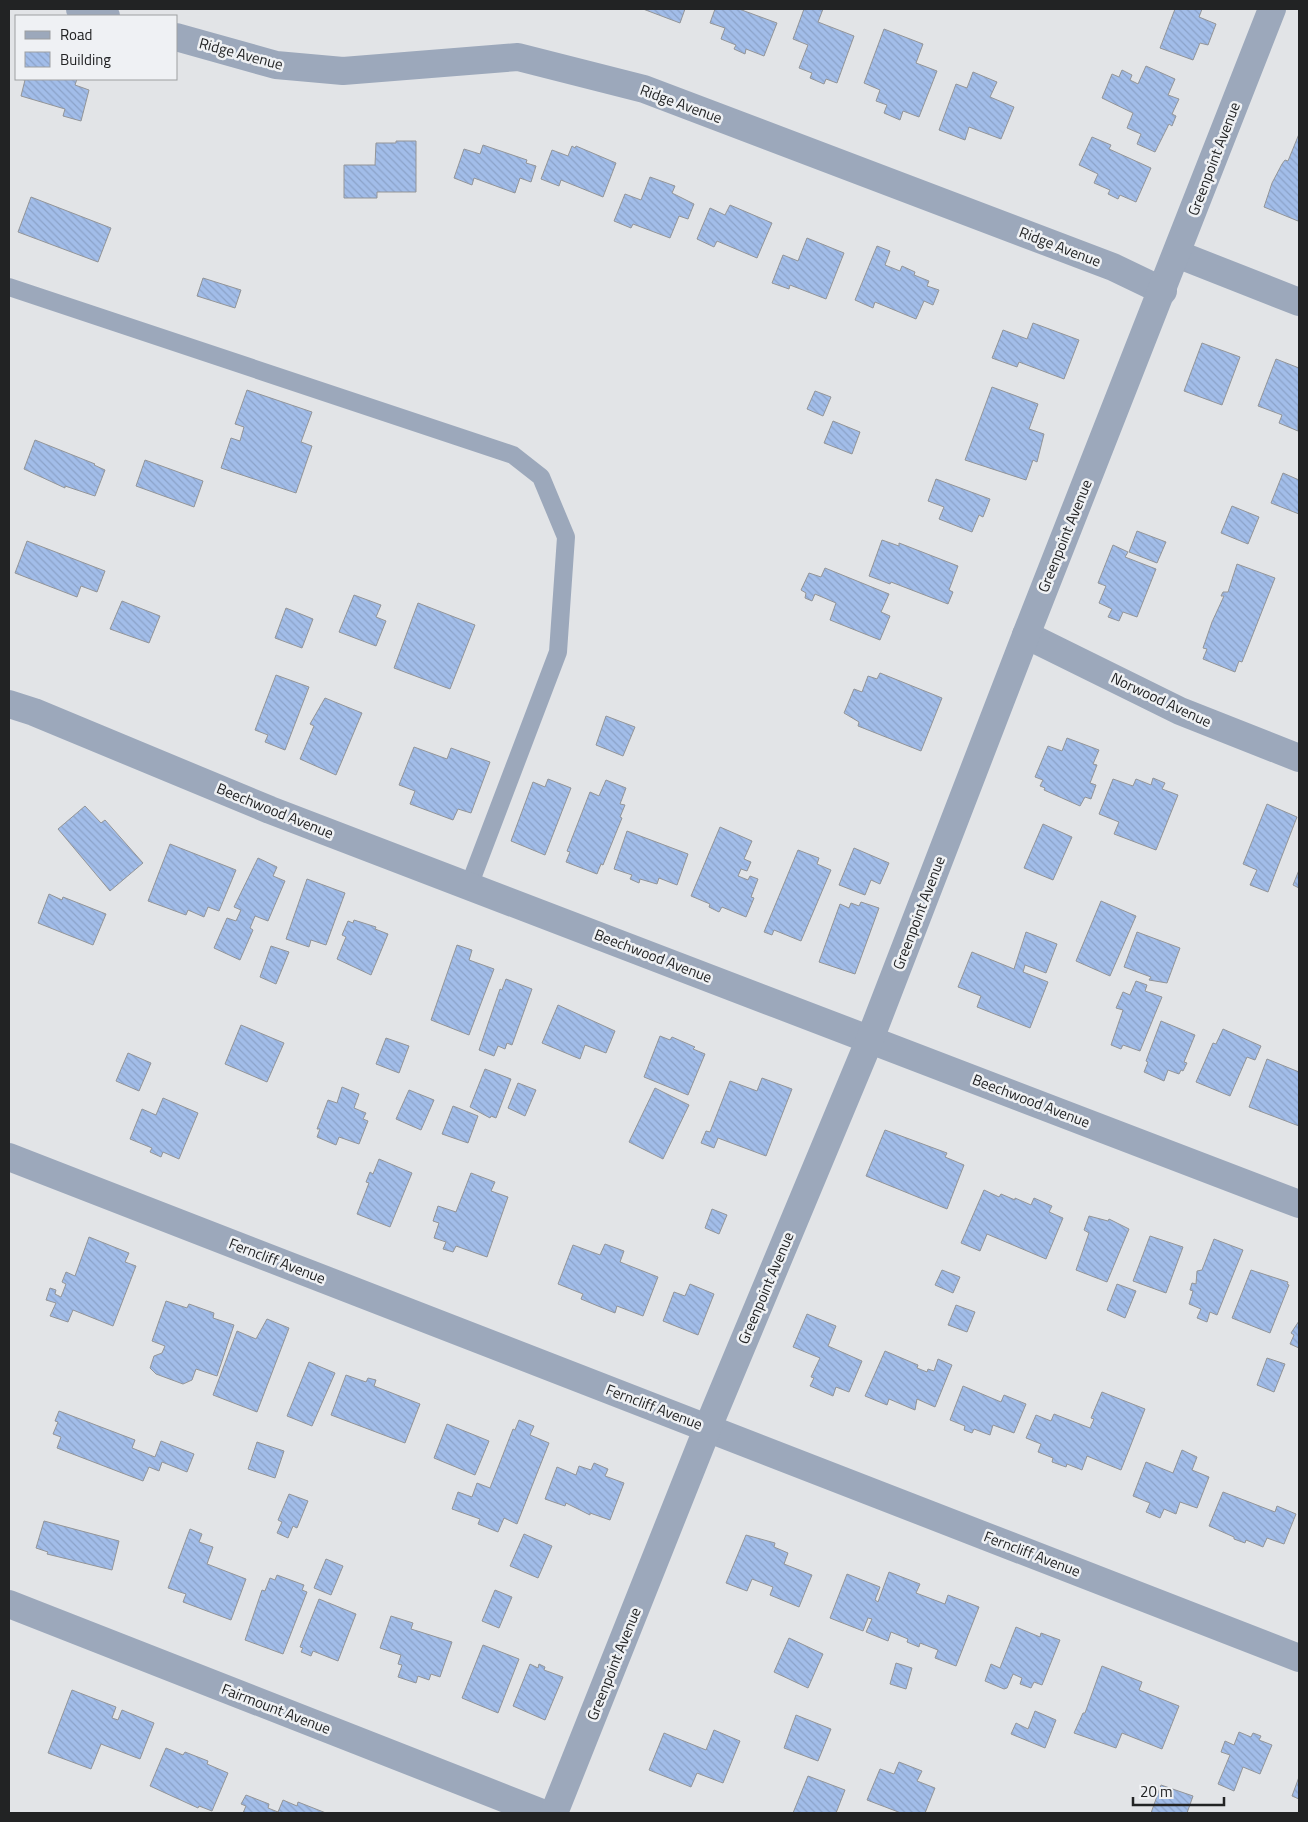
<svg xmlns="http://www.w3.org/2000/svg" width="1308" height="1822" viewBox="0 0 1308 1822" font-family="'Titillium Web',sans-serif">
<defs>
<pattern id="building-back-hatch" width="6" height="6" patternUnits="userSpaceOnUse" patternTransform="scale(1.25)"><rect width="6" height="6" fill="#a2bde9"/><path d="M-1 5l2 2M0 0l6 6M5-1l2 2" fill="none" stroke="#8ba2c8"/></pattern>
</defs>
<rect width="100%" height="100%" fill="#e2e4e7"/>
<g fill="url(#building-back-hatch)" stroke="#939598">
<polygon points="643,9 685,9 680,23"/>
<polygon points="715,9 739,9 777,23 764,56 746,49 745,54 734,49 736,45 721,39 725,28 710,23"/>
<polygon points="804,9 823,9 818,22 854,36 837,83 826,79 824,84 810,78 812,73 799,68 808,45 793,39"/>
<polygon points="1175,9 1202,9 1199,17 1216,24 1208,45 1200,43 1193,60 1160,48"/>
<polygon points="884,29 923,44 916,63 937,71 919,117 903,111 900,120 884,113 887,105 876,101 880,90 864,83"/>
<polygon points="1146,66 1175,79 1168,95 1179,99 1172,114 1176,116 1172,126 1169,124 1155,152 1137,144 1141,134 1127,128 1133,113 1102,98 1112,74 1119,77 1122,70 1132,75 1130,80 1138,84"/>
<polygon points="973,72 997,82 990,97 1014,107 1001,139 969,127 965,140 939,130 956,84 967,88"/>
<polygon points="20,79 77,79 75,85 89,90 81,121 63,116 65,109 21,96 25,80"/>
<polygon points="1299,134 1299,217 1298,221 1264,207 1272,183 1282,164 1285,160 1288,161"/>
<polygon points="1092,137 1111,145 1109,149 1151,168 1136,202 1120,195 1118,199 1108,194 1110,190 1094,183 1098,174 1079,165"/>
<polygon points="396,141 416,141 416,192 377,192 377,198 344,198 344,165 375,165 376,143 396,143"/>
<polygon points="483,145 527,160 526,163 536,166 531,182 520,178 515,193 474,178 472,185 454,178 464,149 480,154"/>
<polygon points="572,146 575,148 576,146 616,163 603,197 561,180 559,186 541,179 552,150 568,156"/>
<polygon points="650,177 675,186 672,193 694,204 688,219 679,216 670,238 633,224 631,228 614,221 625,194 641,200"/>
<polygon points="31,197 111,228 98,262 18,232"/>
<polygon points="730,205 772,223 757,258 717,241 714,247 697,239 710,208 725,215"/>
<polygon points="807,238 844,253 826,299 790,285 789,289 772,283 783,255 798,261"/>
<polygon points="877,246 890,251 885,265 900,271 902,266 915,272 914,275 929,281 927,286 939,290 933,305 924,301 916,319 875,302 873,308 855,300"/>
<polygon points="203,278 241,290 235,308 197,296"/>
<polygon points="1033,323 1079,340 1064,379 1019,362 1017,367 992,358 1003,330 1027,339"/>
<polygon points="1202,343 1240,357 1222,405 1184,391"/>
<polygon points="1276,359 1299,368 1298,431 1279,423 1282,415 1258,406"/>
<polygon points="992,387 1038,404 1029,429 1044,434 1037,462 1033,460 1026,480 965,460"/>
<polygon points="247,390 312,412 301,442 312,446 296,493 221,468 231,438 240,441 244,427 235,424"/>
<polygon points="815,391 831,397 823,416 807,409"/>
<polygon points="833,421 860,432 852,454 824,443"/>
<polygon points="35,440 95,464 94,465 105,470 95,496 65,486 65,488 24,469"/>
<polygon points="145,460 203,481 194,507 136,486"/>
<polygon points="1283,473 1299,480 1299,514 1271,503"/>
<polygon points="936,479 990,499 983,517 979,515 972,532 939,519 944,507 928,501"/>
<polygon points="1232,506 1259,517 1248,544 1221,533"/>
<polygon points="1137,531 1166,542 1157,563 1129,552"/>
<polygon points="882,540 899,546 899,543 958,566 949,590 953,592 948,604 891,582 890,584 869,576"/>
<polygon points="27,541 105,571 97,592 81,586 77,597 15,573"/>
<polygon points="1113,545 1128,552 1125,557 1156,569 1137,617 1123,612 1119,621 1108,617 1112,609 1099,603 1106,586 1098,583"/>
<polygon points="1237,564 1275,578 1242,662 1239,661 1235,672 1203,659 1207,649 1203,648 1212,622 1224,596 1221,596 1223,592 1228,592"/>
<polygon points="825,568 889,594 881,612 890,616 880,640 830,620 836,603 815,594 812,601 805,598 806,593 801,590 809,573 821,577"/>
<polygon points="354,595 381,605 376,617 386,621 376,646 339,632"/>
<polygon points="122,601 160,616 149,643 110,629"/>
<polygon points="418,603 475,625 450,689 394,668"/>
<polygon points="286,608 313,619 302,648 275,638"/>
<polygon points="880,673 942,698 921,751 858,726 859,722 844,713 854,689 862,692 868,676 877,679"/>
<polygon points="276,675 309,687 285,750 265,742 268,735 255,730"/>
<polygon points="325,698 362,713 336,775 300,759 314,726 310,724"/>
<polygon points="606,716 635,727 623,756 596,745"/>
<polygon points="1067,738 1099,750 1093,764 1097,765 1090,783 1096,785 1091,799 1085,797 1080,806 1044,790 1045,788 1040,786 1043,780 1035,777 1048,746 1062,751"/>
<polygon points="414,747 447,759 451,748 490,762 471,813 458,809 453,820 410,804 415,791 399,785"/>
<polygon points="1153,778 1165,783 1162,789 1178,795 1156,850 1114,834 1119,822 1099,814 1113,779 1133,786 1136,779 1151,785"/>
<polygon points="548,779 571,788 545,855 511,841 533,782 545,787"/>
<polygon points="606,780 626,788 620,804 625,805 620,817 622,818 603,865 601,864 597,874 566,862 570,852 567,851 590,792 599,796"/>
<polygon points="1267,804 1297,817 1268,892 1250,885 1257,870 1243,864"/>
<polygon points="85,806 101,823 105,820 143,863 110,891 58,829"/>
<polygon points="1043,824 1072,837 1053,880 1024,868"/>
<polygon points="720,827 752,841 744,859 751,862 747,871 741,869 738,876 748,880 750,876 758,879 751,897 754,898 746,917 722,907 719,912 709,907 710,904 691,896"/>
<polygon points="627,831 688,854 677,885 659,878 657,884 640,879 639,883 630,879 632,875 614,869"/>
<polygon points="170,844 236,870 219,911 208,907 204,917 188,910 186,915 148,901"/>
<polygon points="854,848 889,863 880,884 871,880 865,895 839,885"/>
<polygon points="798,850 819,858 817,864 831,870 801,941 774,930 772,935 764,932"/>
<polygon points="258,858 277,867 273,876 285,881 268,921 255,916 250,928 253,930 240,960 214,948 227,918 236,921 241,910 234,907"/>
<polygon points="1299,870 1299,888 1293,885"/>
<polygon points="307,879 345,893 326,945 311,940 309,947 286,939"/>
<polygon points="49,894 62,900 63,897 106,914 93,945 38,923"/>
<polygon points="1101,901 1136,916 1110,976 1076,961"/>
<polygon points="861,902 879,908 855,974 819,962 840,904 849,908 851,903 859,906"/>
<polygon points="354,920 376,927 375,929 388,934 371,975 337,959 346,937 342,935 348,921 353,923"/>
<polygon points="1026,932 1057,944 1046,973 1025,965 1023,972 1048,982 1030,1028 977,1007 981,996 958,987 972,952 1014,969"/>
<polygon points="1137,932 1180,948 1167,983 1149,980 1151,977 1124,967"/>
<polygon points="457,945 472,950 469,960 494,969 469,1035 431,1020"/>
<polygon points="271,946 289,952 276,984 260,977"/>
<polygon points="506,979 532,989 512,1045 507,1043 505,1049 498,1046 494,1056 479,1050 500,989 502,990"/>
<polygon points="1136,981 1147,985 1145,991 1162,997 1140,1051 1123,1045 1121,1049 1111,1045 1123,1010 1116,1008 1123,992 1130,995"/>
<polygon points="558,1005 615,1031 606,1053 585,1045 580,1059 542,1043"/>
<polygon points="1161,1021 1195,1035 1184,1062 1187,1063 1183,1071 1181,1070 1179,1074 1168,1070 1164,1081 1144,1072 1148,1062 1146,1061"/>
<polygon points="241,1025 284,1043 267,1082 225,1064"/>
<polygon points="1223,1029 1261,1046 1255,1060 1247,1057 1230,1096 1196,1082 1213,1043 1216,1044"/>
<polygon points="660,1036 670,1040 672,1037 695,1047 693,1049 705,1054 688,1095 644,1077"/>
<polygon points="386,1038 409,1046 399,1073 376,1064"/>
<polygon points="128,1053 151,1063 139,1091 116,1081"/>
<polygon points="1267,1059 1299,1072 1299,1126 1249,1107"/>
<polygon points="485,1069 511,1079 496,1118 491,1116 490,1118 470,1107"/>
<polygon points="762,1078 792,1089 766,1156 718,1138 714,1148 701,1143 706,1131 710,1132 730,1081 757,1091"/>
<polygon points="518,1083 536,1090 525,1116 508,1108"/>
<polygon points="342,1087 359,1094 354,1108 366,1113 363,1119 368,1121 359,1144 339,1137 336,1145 317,1137 320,1129 317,1129 328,1100 337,1103"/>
<polygon points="655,1088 689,1105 663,1159 629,1142"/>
<polygon points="409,1090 434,1100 421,1130 396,1119"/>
<polygon points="163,1098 198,1113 179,1159 163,1152 161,1157 150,1152 152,1148 130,1139 142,1109 156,1115"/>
<polygon points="453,1106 478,1116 468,1143 442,1134"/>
<polygon points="885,1130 947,1153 945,1157 964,1165 947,1209 866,1176"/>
<polygon points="379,1159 412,1173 390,1227 357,1214 369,1183 366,1182 370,1172 373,1174"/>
<polygon points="471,1173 495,1182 491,1191 508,1197 487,1257 456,1246 453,1252 443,1249 446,1242 434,1238 439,1223 433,1221 438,1206 456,1212"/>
<polygon points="984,1190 999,1197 1001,1194 1015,1200 1015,1198 1031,1205 1034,1198 1052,1206 1049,1212 1063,1218 1046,1259 987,1234 980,1251 961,1243"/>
<polygon points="712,1209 727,1215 719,1234 705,1228"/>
<polygon points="1089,1216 1108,1221 1109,1219 1129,1229 1107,1282 1076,1270 1089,1233 1084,1230"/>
<polygon points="1150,1236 1183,1247 1166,1293 1133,1281"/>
<polygon points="89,1237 129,1253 125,1262 136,1266 113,1326 73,1310 68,1322 50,1316 56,1303 46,1300 50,1288 56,1290 55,1294 61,1297 66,1284 62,1282 66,1272 75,1276"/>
<polygon points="1214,1239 1243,1250 1217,1315 1210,1312 1207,1322 1197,1318 1201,1309 1189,1304 1193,1291 1190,1290 1192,1283 1196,1284 1197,1271 1202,1270"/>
<polygon points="605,1244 624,1251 620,1262 658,1277 643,1316 617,1306 615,1313 581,1299 583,1294 558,1284 573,1245 600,1255"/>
<polygon points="942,1270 960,1277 953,1293 935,1285"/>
<polygon points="1251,1270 1288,1282 1287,1284 1289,1285 1270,1333 1232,1318"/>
<polygon points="690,1284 714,1294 698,1335 663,1321 674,1292 685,1296"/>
<polygon points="1117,1284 1136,1291 1125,1318 1107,1310"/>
<polygon points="166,1301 187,1308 189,1304 214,1313 213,1318 234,1325 217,1376 196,1369 192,1380 183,1384 156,1374 150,1368 154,1356 162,1353 165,1346 152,1341"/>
<polygon points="956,1305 975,1312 967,1332 948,1325"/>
<polygon points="807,1314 836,1326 828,1346 862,1361 849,1392 836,1387 833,1396 810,1386 814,1378 811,1377 820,1358 793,1347"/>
<polygon points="267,1319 289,1328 257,1412 213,1395 237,1331 256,1339"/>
<polygon points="1299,1321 1299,1348 1290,1344 1294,1335 1291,1333"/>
<polygon points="885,1351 918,1365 917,1368 927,1372 928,1369 934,1371 938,1359 952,1365 935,1407 917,1399 915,1410 889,1399 887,1405 865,1396"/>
<polygon points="1267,1358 1285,1364 1274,1392 1257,1385"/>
<polygon points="309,1362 335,1373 312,1426 287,1416"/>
<polygon points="346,1375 366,1382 368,1378 376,1380 374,1386 420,1404 405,1443 331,1415"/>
<polygon points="963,1386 1001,1402 1004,1395 1026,1404 1014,1433 993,1425 990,1435 974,1429 972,1433 964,1430 965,1426 950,1420"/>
<polygon points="1102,1392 1145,1409 1121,1470 1087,1456 1082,1470 1067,1464 1066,1467 1052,1462 1053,1458 1038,1452 1041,1444 1026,1438 1036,1415 1051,1421 1054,1414 1090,1428 1094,1419 1091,1418"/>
<polygon points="59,1411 135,1440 132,1448 155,1457 161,1441 194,1454 187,1472 162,1462 159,1471 149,1467 143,1481 57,1448 61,1437 53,1434 58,1422 55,1421"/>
<polygon points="519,1420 534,1426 530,1435 549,1443 517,1524 504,1518 498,1532 478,1524 480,1519 452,1509 458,1492 472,1497 477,1483 490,1488 513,1429 515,1430"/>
<polygon points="447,1424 489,1441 475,1475 434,1458"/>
<polygon points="257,1442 284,1451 275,1478 248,1469"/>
<polygon points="1182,1450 1197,1457 1192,1470 1209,1477 1197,1508 1180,1502 1176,1514 1164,1509 1160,1518 1146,1512 1150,1503 1133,1496 1146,1462 1173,1473"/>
<polygon points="594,1463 608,1469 605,1476 624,1483 610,1520 590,1513 590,1515 566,1503 565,1506 545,1499 557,1467 576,1475 579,1466 591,1470"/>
<polygon points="1223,1492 1275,1512 1277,1506 1296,1514 1284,1544 1267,1538 1263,1547 1246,1540 1245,1543 1234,1539 1234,1537 1209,1526"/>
<polygon points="289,1494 308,1501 297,1528 293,1526 288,1538 277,1533 282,1522 278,1520"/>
<polygon points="44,1521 119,1541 112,1570 47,1554 48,1552 36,1548"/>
<polygon points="190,1529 202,1534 199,1542 213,1547 207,1564 246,1579 231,1620 183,1602 186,1594 168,1588"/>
<polygon points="524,1534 552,1546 538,1578 510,1566"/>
<polygon points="746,1535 775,1543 774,1547 788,1553 784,1564 812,1575 799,1607 770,1595 773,1587 752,1579 747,1591 726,1583"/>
<polygon points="326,1559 343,1566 331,1595 314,1588"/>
<polygon points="889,1572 920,1584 916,1593 945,1604 948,1595 979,1607 956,1666 935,1658 938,1650 920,1643 919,1647 907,1642 908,1639 891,1632 888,1641 866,1632 872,1619 868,1618 863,1631 830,1618 847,1574 880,1587 875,1600 878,1602"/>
<polygon points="277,1575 304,1585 302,1590 307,1592 283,1654 245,1640 262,1590 265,1591 270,1578 275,1580"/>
<polygon points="495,1590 512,1597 499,1628 482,1621"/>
<polygon points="319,1599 356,1614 338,1661 313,1651 311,1656 301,1652 303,1648 300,1647"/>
<polygon points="391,1616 413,1623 411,1629 452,1642 440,1677 431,1674 429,1680 418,1676 416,1683 398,1677 402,1665 398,1664 401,1655 380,1648"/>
<polygon points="1016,1627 1040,1637 1041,1633 1060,1640 1042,1685 1034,1682 1031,1688 1020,1684 1022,1678 1013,1674 1007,1688 1004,1689 985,1681 991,1664 1000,1668"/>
<polygon points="789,1638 823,1654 808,1688 774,1672"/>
<polygon points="483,1645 519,1659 498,1713 462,1698"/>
<polygon points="896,1663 912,1668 906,1689 890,1684"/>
<polygon points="530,1664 538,1668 539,1664 545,1667 544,1670 563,1677 545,1720 513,1706"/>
<polygon points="1102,1666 1142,1682 1139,1690 1179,1706 1162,1749 1122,1733 1116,1748 1074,1733 1083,1713 1085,1713"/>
<polygon points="72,1690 116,1707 112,1718 118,1720 122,1710 154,1723 140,1759 101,1744 91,1769 48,1753"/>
<polygon points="1035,1711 1056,1720 1045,1748 1011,1734 1016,1723 1028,1729"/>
<polygon points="796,1715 831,1729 818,1761 784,1748"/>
<polygon points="714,1730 740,1741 723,1783 697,1773 691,1787 649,1770 664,1733 706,1750"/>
<polygon points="1239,1732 1251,1737 1253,1733 1261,1736 1259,1740 1272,1745 1260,1774 1243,1767 1234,1791 1218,1784 1230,1755 1221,1752 1225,1741 1234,1745"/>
<polygon points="166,1748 183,1755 185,1752 208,1761 207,1764 228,1773 212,1811 199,1806 198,1808 150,1786"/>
<polygon points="899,1762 922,1771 917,1781 935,1788 925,1813 901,1813 867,1800 880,1769 894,1774"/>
<polygon points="808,1776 845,1790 836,1813 793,1813"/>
<polygon points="1299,1777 1299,1799 1292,1796"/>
<polygon points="1161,1785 1193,1796 1187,1813 1151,1813"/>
<polygon points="246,1795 269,1804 268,1808 278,1812 283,1800 297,1806 298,1802 326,1813 243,1813 246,1806 241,1804"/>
</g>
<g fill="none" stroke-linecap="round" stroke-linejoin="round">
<polyline stroke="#9ca8bb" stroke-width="18" points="9,287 513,455 541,477 566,537 558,652 469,886"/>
<g stroke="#9ca8bb" stroke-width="28">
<polyline points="80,9 106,16"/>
<polyline points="176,37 276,65 343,71 518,57 644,89 1113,267 1163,291"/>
<polyline points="1177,254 1299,302"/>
<polyline points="1026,635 1180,711 1299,758"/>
<polyline points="9,704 34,712 270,810 1299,1204"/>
<polyline points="9,1157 1299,1658"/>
<polyline points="9,1604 542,1813"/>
<polyline points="554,1813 708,1427 870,1039 1026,635 1272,9"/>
</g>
</g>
<g text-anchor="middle" stroke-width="5" stroke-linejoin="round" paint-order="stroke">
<g font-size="15" fill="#222324" stroke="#eff1f4">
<text transform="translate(241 54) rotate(15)" y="5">Ridge Avenue</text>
<text transform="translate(681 104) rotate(20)" y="5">Ridge Avenue</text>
<text transform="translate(1214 159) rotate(-69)" y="5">Greenpoint Avenue</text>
<text transform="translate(1060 247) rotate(21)" y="5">Ridge Avenue</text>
<text transform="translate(1065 536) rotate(-68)" y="5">Greenpoint Avenue</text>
<text transform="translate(1161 700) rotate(25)" y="5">Norwood Avenue</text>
<text transform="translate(275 811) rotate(22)" y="5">Beechwood Avenue</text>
<text transform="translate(919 913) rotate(-69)" y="5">Greenpoint Avenue</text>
<text transform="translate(653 956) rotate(21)" y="5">Beechwood Avenue</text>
<text transform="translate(1031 1101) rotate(21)" y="5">Beechwood Avenue</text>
<text transform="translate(277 1261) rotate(21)" y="5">Ferncliff Avenue</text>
<text transform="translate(766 1288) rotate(-67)" y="5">Greenpoint Avenue</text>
<text transform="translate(654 1407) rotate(21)" y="5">Ferncliff Avenue</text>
<text transform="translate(1032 1554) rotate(21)" y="5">Ferncliff Avenue</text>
<text transform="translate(614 1664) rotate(-68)" y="5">Greenpoint Avenue</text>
<text transform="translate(276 1709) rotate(21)" y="5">Fairmount Avenue</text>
</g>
</g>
<rect width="1308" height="1822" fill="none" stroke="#222324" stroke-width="20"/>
<rect x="15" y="15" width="162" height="65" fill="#eff1f4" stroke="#9d9fa1"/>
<rect x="25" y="31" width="25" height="8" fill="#9ca8bb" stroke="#9d9fa1"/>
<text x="60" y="40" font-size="15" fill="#222324">Road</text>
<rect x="25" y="52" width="25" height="15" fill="url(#building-back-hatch)" stroke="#9d9fa1"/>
<text x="60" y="65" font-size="15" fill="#222324">Building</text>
<path d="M1133 1797v8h91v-8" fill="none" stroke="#222324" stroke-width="2.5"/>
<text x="1140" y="1797" font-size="15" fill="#222324" stroke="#eff1f4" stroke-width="4" paint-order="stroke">20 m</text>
</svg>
